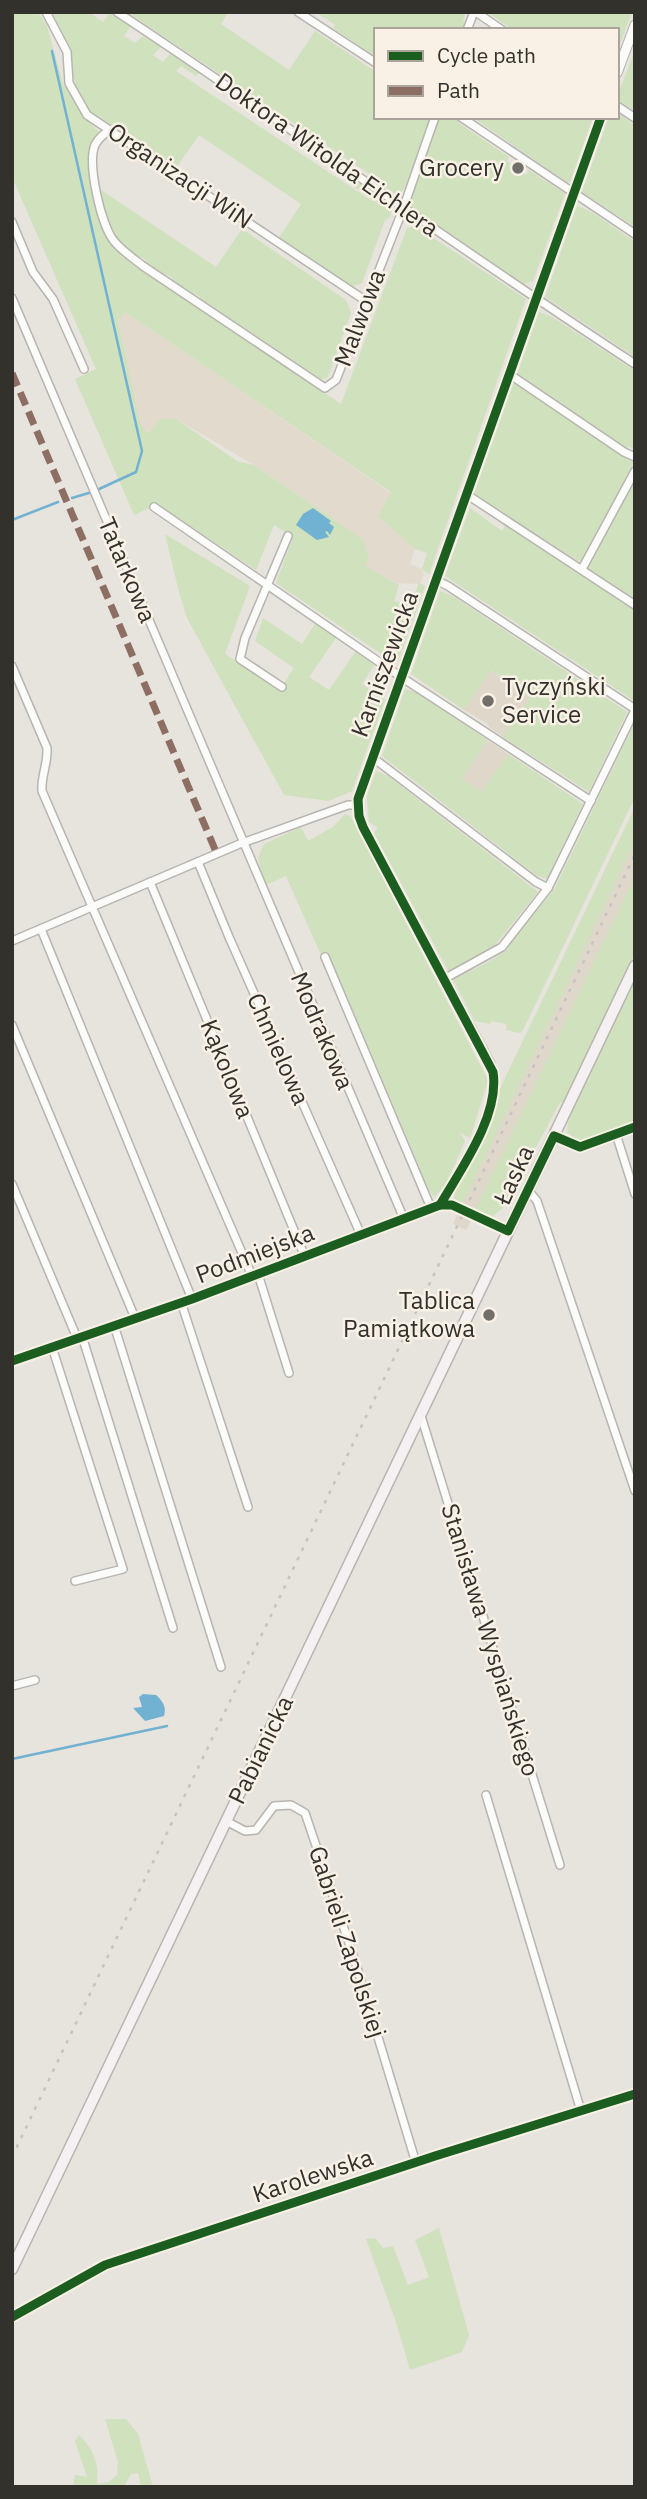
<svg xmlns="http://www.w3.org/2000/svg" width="647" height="2499" viewBox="0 0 647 2499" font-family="'IBM Plex Sans',sans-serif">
<rect width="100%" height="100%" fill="#e7e3dd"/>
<g fill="#dfd7ca">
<polygon points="490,670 530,697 503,737 489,727 488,724 464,710"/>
<polygon points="487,740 508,754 481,792 462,779"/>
<polygon points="635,826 635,905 466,1230 453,1224"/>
</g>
<polygon fill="#e2dbcd" points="124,311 391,493 379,516 415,549 410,564 422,569 424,574 420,584 396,583 364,566 368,559 364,540 254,465 176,419 160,419 149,435 139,422 118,322"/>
<g fill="#cfe1bd">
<polygon points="12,12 37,12 46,23 64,87 69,85 85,118 100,133 90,150 91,182 105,235 124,257 341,404 407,228 415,226 526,299 429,574 422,569 427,553 415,549 378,516 391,492 125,312 118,321 140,423 148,434 160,419 176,419 237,461 254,465 364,540 369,560 365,566 399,585 394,601 410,606 419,583 425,586 398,662 386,657 276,583 293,537 274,525 256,570 158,504 134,515 75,379 96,369 12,177"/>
<path d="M48 12H89L103 22 110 13 131 26 124 36 135 43 143 36 161 47 153 55 163 62 171 53 200 72 196 76 181 66 176 71 381 207 353 186 356 179 393 204 390 217 385 220 362 283 351 287 279 238 301 204 199 135 176 168 97 115 94 117C66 89 76 42 48 12Z"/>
<polygon points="127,12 228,12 221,24 289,70 315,31 376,72 376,117 431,117 405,187 400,194 393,193 370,177 371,175"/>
<polygon points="316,12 462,12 465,15 463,21 466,23 463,30 376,30 376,57 333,28 335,25"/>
<polygon points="487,12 632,12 617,52 617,30 513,30"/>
<polygon points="635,50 635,111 617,100 617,97"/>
<polygon points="617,112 635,126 635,227 582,192 609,117 617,117"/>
<polygon points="440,117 455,117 460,124 509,157 507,161 526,175 529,170 565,194 533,281 524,284 440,228 419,217 411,208 410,198"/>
<polygon points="472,117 593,117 570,182 567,182"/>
<path d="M101 190 216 267 242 229 346 300 351 313 328 377 319 380 257 339 256 336 251 332 250 334 228 320 223 313 221 315 200 300V297L194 293 193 296 172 281V278L166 274 164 276 145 264 146 260 141 257 138 259C109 239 108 221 101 190Z"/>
<polygon points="577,206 590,211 635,242 635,357 545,297"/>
<polygon points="539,312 552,317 635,371 635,450 629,446 626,449 517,375"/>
<polygon points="514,382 634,463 582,560 578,561 474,494"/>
<polygon points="635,480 635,600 587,568"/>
<polygon points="470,508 502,531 506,525 635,610 635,697 633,700 445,576"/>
<polygon points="165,534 250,586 225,654 280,689 294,668 255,641 263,618 302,644 315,624 336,638 309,677 329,690 356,651 375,664 362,684 385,700 352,791 329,801 284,795 187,618 179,592"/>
<polygon points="440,591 453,596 627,712 589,792 503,737 530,697 491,670 464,710 411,674"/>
<polygon points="405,689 419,693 487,740 462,779 481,792 508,754 583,804 547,879 536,875 382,756"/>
<polygon points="635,722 635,797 523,1030 520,1033 506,1030 506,1024 491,1021 490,1024 475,1021 453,979 485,964 504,952 555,888"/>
<polygon points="376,771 388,776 538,892 495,945 449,972 374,833 378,828 369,822 367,796"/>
<polygon points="635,807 635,842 462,1205 454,1199 455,1190 485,1135 496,1097 506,1076"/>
<polygon points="345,814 351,817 488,1080 470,1138 460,1133 465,1141 445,1186 434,1197 418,1172 420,1168 328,952 321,955 286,876 264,886 258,858 264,844 301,827 308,841 333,827"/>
<polygon points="635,876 635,953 563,1104 560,1102 505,1206 493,1216 475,1210"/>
<polygon points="635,979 635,1123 578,1141 567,1132 569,1115"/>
<polygon points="439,2228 469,2335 462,2352 410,2370 396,2322 366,2239 375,2238 383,2248 393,2246 408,2285 429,2277 415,2240"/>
<path d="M105 2419H126L138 2434 153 2487H141L138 2473 131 2474 124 2487H73L75 2475 87 2477 75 2441 79 2435C94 2450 99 2463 97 2484L109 2482 117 2475 118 2462Z"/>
</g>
<g fill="#71b1d2">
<polygon points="313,508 331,521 329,523 334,527 330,535 327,531 325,532 329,537 317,540 296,525 303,514"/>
<path d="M143 1694 156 1695C162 1700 167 1707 164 1716L145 1721 133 1708 142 1707 139 1697Z"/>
</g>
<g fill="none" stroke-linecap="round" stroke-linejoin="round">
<g stroke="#71b1d2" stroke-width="2.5">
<polyline points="52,51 142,451 136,472 97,490"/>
<polyline points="72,498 92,492"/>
<polyline points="12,520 58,502"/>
<polyline points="12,1759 167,1726"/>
</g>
<defs>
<g id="minor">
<polyline points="46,12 67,52 69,83 87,115 366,301"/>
<path d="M117 12C291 127 460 250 635 364"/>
<polyline points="298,12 376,63"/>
<polyline points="476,12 502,30"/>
<polyline points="467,30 474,12"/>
<polyline points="617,106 635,118"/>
<polyline points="461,117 635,234"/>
<path d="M110 130C104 134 98 138 95 145 87 164 101 225 114 241 122 251 133 258 143 266L325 388 336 380 403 209 435 117"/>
<polyline points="12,222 33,272 53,299 84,369"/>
<polyline points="12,298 404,1219"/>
<polyline points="509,374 624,452 635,457"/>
<polyline points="466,494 635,605"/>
<polyline points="154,507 401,677 591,801"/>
<polyline points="582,569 635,471"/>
<polyline points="436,580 448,586 635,709"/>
<path d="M12 666 47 748C48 764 41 775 42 791L252 1276"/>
<polyline points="282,687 240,659 245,638 288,536"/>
<polyline points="372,757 536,882 548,888"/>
<polyline points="198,862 229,937 361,1235"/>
<polyline points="150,882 305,1257"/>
<polyline points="41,929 192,1299"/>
<polyline points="12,941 242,843 348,805 357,805"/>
<polyline points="325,957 431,1208"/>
<polyline points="444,979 502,947 548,888 635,710"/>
<polyline points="12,1025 135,1318"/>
<polyline points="616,1134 635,1194"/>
<polyline points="12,1184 77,1338"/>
<polyline points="528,1190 537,1201 635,1491"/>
<path d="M440 1205C462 1167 495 1124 494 1078"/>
<polyline points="258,1274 289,1373"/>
<polyline points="181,1302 248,1507"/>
<polyline points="114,1325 221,1667"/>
<polyline points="82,1336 173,1628"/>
<polyline points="52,1347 123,1569 75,1581"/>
<polyline points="12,1361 192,1299 440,1205 452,1205 508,1231"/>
<polyline points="421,1416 560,1865"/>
<polyline points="12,1686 35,1680"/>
<polyline points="486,1795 581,2111"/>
<polyline points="226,1821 245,1831 256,1830 274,1806 291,1805 305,1813 355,1961 416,2163"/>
<polyline points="12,2317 105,2265 435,2156 635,2094"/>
</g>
<g id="tertiary">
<polyline points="617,73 635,25"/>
<polyline points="494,1078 490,1063 363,827 359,816 358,799 601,117"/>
<polyline points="554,1136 580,1147 635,1127"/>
</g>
<polyline id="secondary" points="12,2269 635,966"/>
</defs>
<use href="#minor" stroke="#b8b5b1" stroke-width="10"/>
<use href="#tertiary" stroke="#b8b5b1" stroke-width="11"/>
<use href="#secondary" stroke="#b8b5b1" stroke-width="13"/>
<use href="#minor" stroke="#fbfbfa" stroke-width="7"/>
<use href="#tertiary" stroke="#fbfbfa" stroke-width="9"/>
<use href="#secondary" stroke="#f5f0f1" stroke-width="10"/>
<polyline stroke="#c6c4c3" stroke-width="2.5" stroke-dasharray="3.5 7" stroke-linecap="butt" points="12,2157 635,854"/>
<polyline stroke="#8d6e63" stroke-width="7" stroke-dasharray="14 7" stroke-linecap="butt" points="12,373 217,854"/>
<defs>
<g id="cycleway">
<path d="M440 1205C461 1169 500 1115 493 1072L363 827 359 816 358 799 601 117"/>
<polyline points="12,1361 192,1299 440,1205 452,1205 508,1231 554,1136 580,1147 635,1127"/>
<polyline points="12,2317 105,2265 435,2156 635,2094"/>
</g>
</defs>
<use href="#cycleway" stroke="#f9f1e6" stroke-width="13"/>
<use href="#cycleway" stroke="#1b5e20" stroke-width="9"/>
</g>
<g fill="#726f6a" stroke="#f9f1e6" stroke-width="2.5">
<circle cx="518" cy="168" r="7"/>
<circle cx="488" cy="701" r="7"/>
<circle cx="489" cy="1315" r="7"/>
</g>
<g text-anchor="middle" stroke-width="5" stroke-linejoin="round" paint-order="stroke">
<g font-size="24" fill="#33312c" stroke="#f9f1e6">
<text transform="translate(327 155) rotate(35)" y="8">Doktora Witolda Eichlera</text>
<text transform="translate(180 176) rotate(34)" y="8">Organizacji WiN</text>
<text transform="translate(360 318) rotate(-69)" y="8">Malwowa</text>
<text transform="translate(127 570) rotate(67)" y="8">Tatarkowa</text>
<text transform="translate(385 664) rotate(-70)" y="8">Karniszewicka</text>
<text transform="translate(322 1031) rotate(67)" y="8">Modrakowa</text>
<text transform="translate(278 1049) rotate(66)" y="8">Chmielowa</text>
<text transform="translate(227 1069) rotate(68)" y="8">Kąkolowa</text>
<text transform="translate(514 1175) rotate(-65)" y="8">Łaska</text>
<text transform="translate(255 1254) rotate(-21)" y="8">Podmiejska</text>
<text transform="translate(490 1640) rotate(73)" y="8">Stanisława Wyspiańskiego</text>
<text transform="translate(261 1750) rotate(-64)" y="8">Pabianicka</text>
<text transform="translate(347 1942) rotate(72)" y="8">Gabrieli Zapolskiej</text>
<text transform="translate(313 2176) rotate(-18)" y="8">Karolewska</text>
</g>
<g font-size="24" fill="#33312c" stroke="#f9f1e6" text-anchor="end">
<text x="504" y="176">Grocery</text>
<text x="502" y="695" text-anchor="start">Tyczyński<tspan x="502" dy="28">Service</tspan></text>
<text x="475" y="1309">Tablica<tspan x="475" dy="28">Pamiątkowa</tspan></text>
</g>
</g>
<rect width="647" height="2499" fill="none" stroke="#33312c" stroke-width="28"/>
<rect x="374" y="28" width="245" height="91" fill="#f9f1e6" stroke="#aaa49c" stroke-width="2"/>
<rect x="388" y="51" width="35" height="10" fill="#1b5e20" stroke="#aaa49c" stroke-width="2"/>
<text x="437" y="63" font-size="21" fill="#33312c">Cycle path</text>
<rect x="388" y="86" width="35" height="10" fill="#8d6e63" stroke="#aaa49c" stroke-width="2"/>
<text x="437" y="98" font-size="21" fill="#33312c">Path</text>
</svg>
